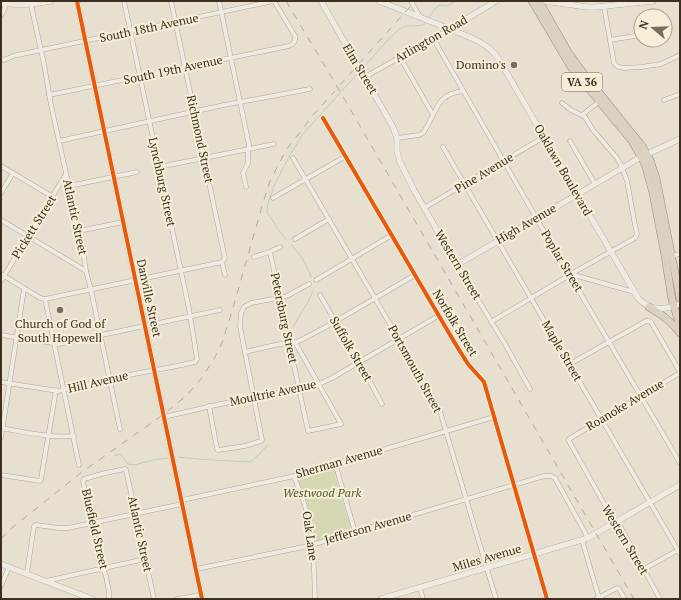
<svg xmlns="http://www.w3.org/2000/svg" width="681" height="600" viewBox="0 0 681 600" font-family="'PT Serif',serif">
<rect width="100%" height="100%" fill="#e7e0d1"/>
<polygon fill="#d6d7b3" points="331,468 333,468 351,528 351,530 316,541 314,540 309,509 297,479 297,478"/>
<g fill="none" stroke-linecap="round" stroke-linejoin="round">
<g stroke="#bcccc2" stroke-width="1">
<polyline points="429,17 436,8 440,5 447,6 456,1"/>
<path d="M364 67C372 58 394 31 403 27 410 25 418 27 425 24"/>
<polyline points="286,239 280,232 267,212 268,203 274,186 290,155 303,134 358,73"/>
<path d="M292 245C301 256 307 264 311 277"/>
<polyline points="293,327 310,298 313,291"/>
<polyline points="114,456 121,454 128,464 134,465 153,460 168,458"/>
<polyline points="178,457 197,459 248,462 252,461 268,445"/>
</g>
<defs>
<g id="street">
<polyline points="32,1 31,5 44,64 51,105 83,250 86,271 91,290 120,429"/>
<polyline points="171,1 224,254 225,258 222,262 225,275"/>
<polyline points="219,1 249,145 248,154 248,163 243,173 246,187"/>
<polyline points="411,1 420,17"/>
<polyline points="604,6 614,63 617,66 619,67 624,68 641,67 661,64 680,55"/>
<polyline points="1,15 5,8 5,4"/>
<polyline points="433,38 542,228 680,463"/>
<polyline points="610,40 641,35"/>
<polyline points="400,57 433,115"/>
<polyline points="1,58 4,60 13,56 274,1"/>
<polyline points="365,77 450,29"/>
<path d="M49 95 289 46C294 44 296 41 295 36L274 1"/>
<polyline points="664,100 680,94"/>
<polyline points="582,115 600,101"/>
<polyline points="323,118 456,345 468,364 484,382 547,599"/>
<path d="M397 138 419 135 423 133C437 113 435 94 463 91"/>
<polyline points="59,141 224,105 310,89"/>
<polyline points="570,141 595,184"/>
<polyline points="443,147 680,554"/>
<polyline points="293,158 439,408 496,599"/>
<polyline points="1,166 53,197"/>
<polyline points="159,167 274,144"/>
<polyline points="69,186 137,172"/>
<polyline points="1,193 13,173"/>
<polyline points="273,198 346,156"/>
<polyline points="424,208 544,137"/>
<polyline points="1,220 86,271"/>
<polyline points="79,231 123,222"/>
<polyline points="295,239 329,219"/>
<polyline points="270,252 308,431 341,424 295,342"/>
<polyline points="670,256 680,254"/>
<polyline points="254,257 269,252 280,247"/>
<polyline points="457,265 505,344 530,389"/>
<polyline points="1,274 40,298 45,299 222,262"/>
<polyline points="571,275 574,275 634,292"/>
<polyline points="316,280 392,235"/>
<polyline points="1,281 66,174"/>
<polyline points="320,295 369,380 382,404"/>
<polyline points="45,299 79,465"/>
<polyline points="491,322 578,270 635,238 637,234 635,225 627,181 621,165 617,158 593,130 585,117 571,110 562,103"/>
<polyline points="1,335 59,344 220,310"/>
<polyline points="245,352 275,345 299,341 324,328 415,275"/>
<polyline points="570,364 646,321 648,321 651,322 680,372"/>
<polyline points="1,382 58,391 134,374 177,366 195,362 197,359 189,309 124,1"/>
<polyline points="209,406 217,449 218,450 245,446 261,441 262,440 243,342 240,326 241,313 244,307 251,303 278,298 287,296 309,284"/>
<polyline points="164,417 216,405 319,384 332,378 438,316"/>
<path d="M1 428C25 432 50 438 74 436"/>
<polyline points="1,438 24,289"/>
<polyline points="335,463 355,532"/>
<polyline points="1,475 40,481 41,479 56,390"/>
<path d="M294 476C298 488 304 500 307 513 314 541 314 570 315 599"/>
<polyline points="182,500 290,477 494,417"/>
<polyline points="582,540 599,598"/>
<polyline points="196,569 308,546 544,476 551,476 555,478 588,538"/>
<polyline points="644,569 680,549"/>
<polyline points="27,573 34,526 36,525 59,528 68,528 182,504"/>
<polyline points="46,581 145,559"/>
<polyline points="1,586 9,567"/>
<polyline points="420,588 423,599"/>
<polyline points="109,599 109,592 106,576 99,560 83,481 84,479 105,473 125,469 126,470 154,599"/>
<polyline points="177,599 201,595"/>
<polyline points="596,599 617,588 619,589 625,599"/>
<polyline points="660,599 620,526 611,516 569,441 569,439 589,427 680,373"/>
</g>
<g id="secondary">
<polyline points="77,1 202,599"/>
<polyline points="321,1 393,127 397,138 397,152 400,162 414,190 457,265 641,157 680,139"/>
<path d="M379 1 467 36C481 42 489 46 498 58L638 298C651 312 664 310 680 304"/>
<polyline points="545,1 587,7 596,7 653,1"/>
<path d="M1 3C18 6 34 4 51 1"/>
<polyline points="450,29 496,1"/>
<polyline points="1,564 92,599"/>
<polyline points="381,599 588,538 680,485"/>
</g>
<g id="highway">
<polyline points="532,1 571,67 632,141 645,164 653,193 665,256 672,300 680,326"/>
<polyline points="539,1 568,52 581,70 633,135 642,146 650,160 656,178 680,298"/>
<path d="M649 307C662 315 671 321 680 333"/>
</g>
</defs>
<use href="#street" stroke="#ada599" stroke-width="5"/>
<use href="#secondary" stroke="#9c958a" stroke-width="6"/>
<use href="#highway" stroke="#928b80" stroke-width="8"/>
<use href="#street" stroke="#efebe3" stroke-width="4"/>
<use href="#secondary" stroke="#efebe3" stroke-width="5.5"/>
<use href="#highway" stroke="#dad1c2" stroke-width="7"/>
<g stroke="#afaaa2" stroke-width="1" stroke-dasharray="7 7" stroke-linecap="butt">
<polyline points="286,1 338,88 634,599"/>
<polyline points="340,85 406,11 416,1"/>
<polyline points="1,539 8,531 82,472 164,414 186,396 201,379 214,359 222,343 233,308 262,206 270,181 286,150 294,140 314,114 335,91"/>
</g>
<defs>
<g id="cycleway">
<polyline points="77,1 202,599"/>
<polyline points="323,118 456,345 468,364 484,382 547,599"/>
</g>
</defs>
<use href="#cycleway" stroke="#f7eed8" stroke-width="6"/>
<use href="#cycleway" stroke="#e8590c" stroke-width="4"/>
</g>
<g fill="#786c5e" stroke="#f7eed8" stroke-width="1.5">
<circle cx="514" cy="65" r="4"/>
<circle cx="60" cy="310" r="4"/>
</g>
<g text-anchor="middle" stroke-width="4" stroke-linejoin="round" paint-order="stroke">
<rect fill="#f7eed8" stroke="#756857" stroke-width="1" x="562" y="73" width="40" height="18" rx="3"/>
<g font-size="11" font-weight="bold" fill="#3d2e20">
<text x="582" y="86">VA 36</text>
</g>
<g font-size="12" fill="#3d2e20" stroke="#f7eed8">
<text transform="translate(149 28) rotate(-12)" y="4">South 18th Avenue</text>
<text transform="translate(431 39) rotate(-30)" y="4">Arlington Road</text>
<text transform="translate(360 69) rotate(59)" y="4">Elm Street</text>
<text transform="translate(173 70) rotate(-12)" y="4">South 19th Avenue</text>
<text transform="translate(200 139) rotate(78)" y="4">Richmond Street</text>
<text transform="translate(563 170) rotate(60)" y="4">Oaklawn Boulevard</text>
<text transform="translate(484 173) rotate(-31)" y="4">Pine Avenue</text>
<text transform="translate(162 182) rotate(78)" y="4">Lynchburg Street</text>
<text transform="translate(75 217) rotate(78)" y="4">Atlantic Street</text>
<text transform="translate(526 224) rotate(-30)" y="4">High Avenue</text>
<text transform="translate(34 227) rotate(-58)" y="4">Pickett Street</text>
<text transform="translate(562 261) rotate(59)" y="4">Poplar Street</text>
<text transform="translate(458 265) rotate(59)" y="4">Western Street</text>
<text transform="translate(149 298) rotate(78)" y="4">Danville Street</text>
<text transform="translate(284 318) rotate(78)" y="4">Petersburg Street</text>
<text transform="translate(455 323) rotate(59)" y="4">Norfolk Street</text>
<text transform="translate(351 349) rotate(60)" y="4">Suffolk Street</text>
<text transform="translate(562 351) rotate(60)" y="4">Maple Street</text>
<text transform="translate(415 369) rotate(61)" y="4">Portsmouth Street</text>
<text transform="translate(98 382) rotate(-13)" y="4">Hill Avenue</text>
<text transform="translate(273 393) rotate(-12)" y="4">Moultrie Avenue</text>
<text transform="translate(625 405) rotate(-31)" y="4">Roanoke Avenue</text>
<text transform="translate(339 462) rotate(-16)" y="4">Sherman Avenue</text>
<text transform="translate(368 528) rotate(-16)" y="4">Jefferson Avenue</text>
<text transform="translate(95 529) rotate(77)" y="4">Bluefield Street</text>
<text transform="translate(140 534) rotate(78)" y="4">Atlantic Street</text>
<text transform="translate(310 536) rotate(82)" y="4">Oak Lane</text>
<text transform="translate(625 540) rotate(59)" y="4">Western Street</text>
<text transform="translate(487 558) rotate(-16)" y="4">Miles Avenue</text>
</g>
<g font-size="12" fill="#3d2e20" stroke="#f7eed8" text-anchor="end">
<text x="506" y="69">Domino's</text>
<text x="60" y="328" text-anchor="middle">Church of God of<tspan x="60" dy="14">South Hopewell</tspan></text>
</g>
<g font-size="12" font-style="italic" fill="#4d5a26" stroke="#f7eed8">
<text x="322" y="497">Westwood Park</text>
</g>
</g>
<rect width="681" height="600" fill="none" stroke="#3d2e20" stroke-width="4"/>
<g transform="translate(653 28) rotate(289)"><circle r="19" fill="#f7eed8" stroke="#ada18e"/>
<path d="M0-3L7 15L0 10L-7 15Z" fill="#786c5e"/>
<text y="-6" font-size="11" font-weight="bold" text-anchor="middle" fill="#3d2e20">N</text>
</g>
</svg>
